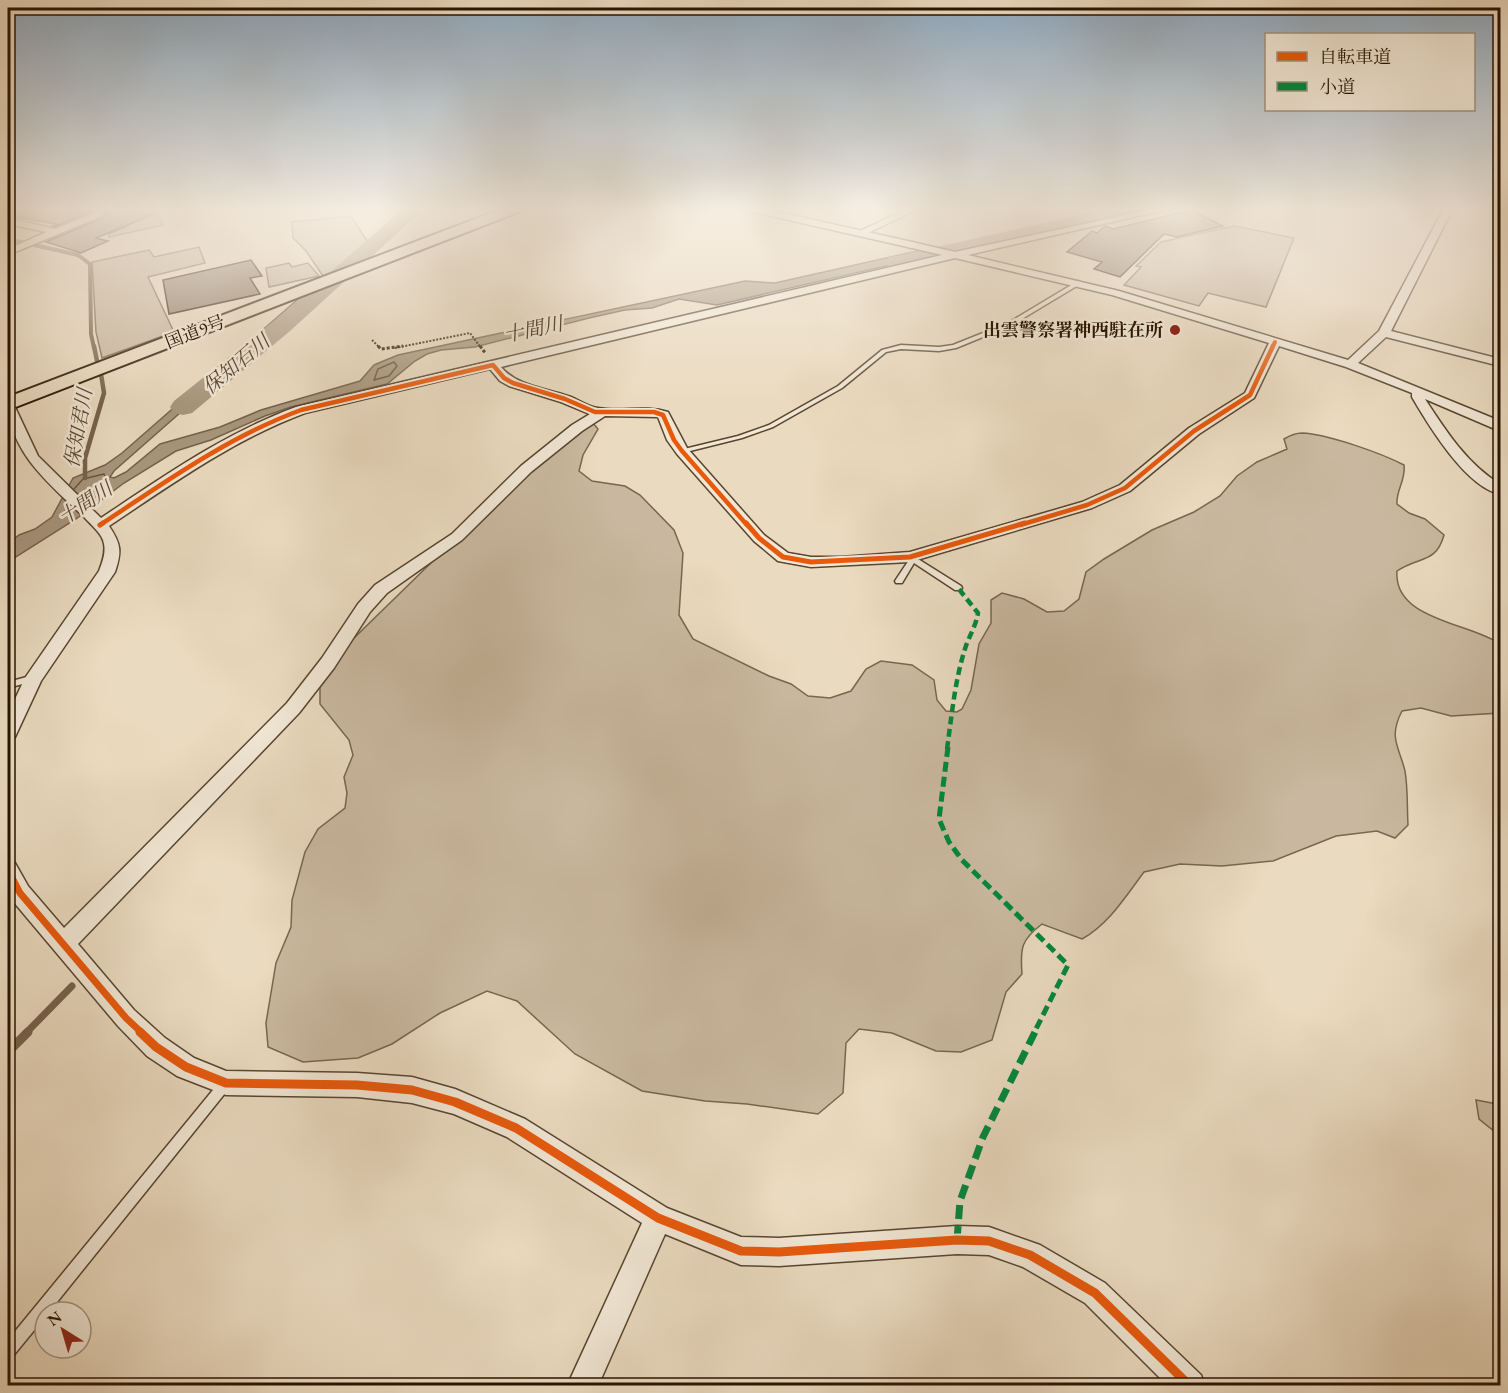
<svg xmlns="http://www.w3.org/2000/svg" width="1508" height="1393" viewBox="0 0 1508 1393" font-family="'EB Garamond','Noto Serif JP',serif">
<rect width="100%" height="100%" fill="#eadabf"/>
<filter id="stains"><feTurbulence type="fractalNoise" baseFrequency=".00333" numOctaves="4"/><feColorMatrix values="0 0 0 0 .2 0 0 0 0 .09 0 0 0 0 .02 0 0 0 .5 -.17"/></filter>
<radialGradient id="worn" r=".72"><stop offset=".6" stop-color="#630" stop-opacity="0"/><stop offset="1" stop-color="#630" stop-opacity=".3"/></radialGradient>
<g fill="#c9b89f" stroke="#786650" stroke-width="1.5">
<polygon points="157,213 163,225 109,237 109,234 126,227 113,225"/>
<polygon points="351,216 367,241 376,236 377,239 348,266 323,276 306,251 293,238 292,222"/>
<polygon points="1234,226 1294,238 1266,307 1208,293 1199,306 1124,285 1141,267 1136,266 1161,242"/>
<polygon points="199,247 205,263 148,277 174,332 102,358 96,332 92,262 149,250 154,257"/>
<polygon points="289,263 292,267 308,263 319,276 269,287 266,268"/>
<path d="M593 423 598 429 583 455 579 471 592 481 625 486 640 495 674 530 683 553 679 615 693 639 769 676 791 684 808 696 830 698 851 691 866 669 881 661 912 665 934 680 937 700 946 711 957 712 962 709 971 690 979 644 991 623V600L1002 593 1024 599 1047 612 1064 611 1079 599 1086 572 1104 559 1152 530 1194 512 1220 496 1237 476 1257 462 1287 449 1284 439C1289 436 1296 433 1302 433 1327 434 1381 453 1404 465 1406 480 1396 490 1397 504L1409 513 1425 519 1444 535C1436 564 1419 556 1397 571 1393 620 1471 623 1500 644V713L1451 716 1421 708 1402 711C1388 738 1399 746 1405 771 1408 788 1407 808 1408 825L1395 838 1377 831 1336 836 1273 861 1222 866 1180 864 1144 872C1126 896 1109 924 1082 939L1042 924C1021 940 1020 948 1022 974L1006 992 992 1040 961 1052 936 1051 892 1033 859 1029 846 1043 843 1093 818 1114 747 1104 705 1101 642 1091 575 1054 517 1001 487 991 440 1013 392 1044 358 1058 303 1062 268 1047 266 1023 276 963 291 927 292 900 305 852 318 829 345 808 347 793 344 777 353 755 349 740 320 704V687L351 641 435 559 472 528 531 468Z"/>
<polygon points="1476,1100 1492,1103 1500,1107 1500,1136 1479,1119"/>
</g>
<polygon fill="#a8967e" stroke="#75624c" stroke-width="1.5" points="926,249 942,253 717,305 679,299 652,308 625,310 589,318 475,347 441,350 427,354 415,361 387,384 291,407 265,416 211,440 176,451 124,483 76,519 8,562 8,544 19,535 35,529 52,517 73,478 105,465 122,453 305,293 324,286 114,471 110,477 114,478 126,472 160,444 220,427 261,410 360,381 374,365 398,355 745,281 775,283"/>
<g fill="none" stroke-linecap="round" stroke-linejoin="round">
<g stroke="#685440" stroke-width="1.5">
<polygon points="394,362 397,366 389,376 374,380 378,369"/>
<polyline points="74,489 83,479 104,474 109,487 88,503"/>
</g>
<polyline stroke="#75624c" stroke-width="4" points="8,239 78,255 90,264 91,334 94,348"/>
<g stroke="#75624c" stroke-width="4.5">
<polyline points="94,346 97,361"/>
<polyline points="85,478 85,458 104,393 101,374"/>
</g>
<polyline stroke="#75624c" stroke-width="7" points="26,1033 72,986"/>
<polyline stroke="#75624c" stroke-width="9" points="8,1052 28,1032"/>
<g fill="#a8967e" fill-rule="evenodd">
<polygon points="404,208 425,208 290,331 192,413 183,415 174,413 170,407 174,401 274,321"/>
<polygon points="1111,208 1145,208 1142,212 1135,214 897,268 889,267 886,262 889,257 897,256"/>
</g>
</g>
<g fill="#8d7a64" stroke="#281301" stroke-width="1.5">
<polygon points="10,208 97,208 55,227 52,226 57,224 9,216"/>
<polygon points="111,208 169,208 96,238 108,241 81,253 46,242 103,218"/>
<polygon points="1191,210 1223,226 1177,237 1164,234 1120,277 1094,269 1102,262 1067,252 1092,231 1097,233 1105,226 1113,229"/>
<polygon points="251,260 262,276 250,278 260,294 169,314 163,280"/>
</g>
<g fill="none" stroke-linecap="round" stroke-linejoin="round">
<defs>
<g id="service">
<polygon points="1078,281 1081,283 1080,284 1012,325 956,348 939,351 901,349 886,352 842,388 773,427 742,438 682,453 679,451 680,450 738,436 769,425 838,386 882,350 901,345 939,347 953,345 1008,323"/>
<polygon points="910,554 961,586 962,588 961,590 955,590 914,563 902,583 896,583 895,581 909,560 906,557"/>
<polygon points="34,675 38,678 37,680 8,688 8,682"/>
<polygon points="226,1077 230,1079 232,1083 230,1087 49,1312 45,1312 45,1317 13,1356 8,1358 8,1340 222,1079"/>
</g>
<g id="minor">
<polygon points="99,208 109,208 102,216 8,255 8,249 46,232 8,224 8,218 55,229 96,212"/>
<polygon points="908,208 920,208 864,235 856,233"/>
<path d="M1157 208H1173L968 255 1119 291 1348 360 1379 331 1444 208H1453L1391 331 1500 359V366L1386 337 1358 363 1500 421V430L1495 429 1425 399C1446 431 1467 464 1500 484V494C1466 487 1429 426 1412 397V393L1346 367 1279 346 1254 398 1199 434 1130 491 1092 508 910 562 811 567 778 561 754 541 677 454 667 440 658 417 605 416 582 431 531 472 462 540 387 593 370 612 334 668 299 713 78 944 134 1010 165 1038 194 1058 226 1071 357 1073 412 1077 455 1089 525 1119 667 1208 741 1237 779 1238 957 1226 989 1227 1040 1245 1105 1283 1201 1375 1205 1386H1168L1085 1303 1023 1267 989 1255 957 1254 779 1266 741 1265 665 1234 598 1386H567L642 1223 507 1137 454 1114 412 1103 357 1097 226 1095 177 1076 147 1056 118 1026 12 900 8 890V861L15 863 28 886 64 928 287 703 322 658 358 604 375 585 452 534 521 466 572 425 590 414 561 402 509 386 500 381 490 369 305 413C233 440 172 484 109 526 121 544 122 551 115 572L41 681 15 737 8 739V714L25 678 99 571C102 563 106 553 104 544 103 534 91 525 85 518 51 485 8 452 8 401L14 405 38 456 101 518C164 476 225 433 296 407L942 255 908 247 907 245 912 242 955 252ZM955 258 1112 295 1269 343 1245 393 1189 428 1120 485 1082 502 910 552 841 557H811L788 553 764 535 687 448 668 412C645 405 622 412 598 408 588 407 578 399 568 396 545 388 517 386 501 367Z"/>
<polygon points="1472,208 1500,209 1500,215"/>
</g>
<polygon id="tertiary" points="744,208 761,208 912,242 918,245 912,248 749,211"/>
<polygon id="trunk" points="504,208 523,208 521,211 8,410 8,397"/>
</defs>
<use href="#service" stroke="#584530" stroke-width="3"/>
<use href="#minor" stroke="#584530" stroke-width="3"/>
<use href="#tertiary" stroke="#584530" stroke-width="3"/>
<use href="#trunk" stroke="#281301" stroke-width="4"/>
<g stroke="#281301" stroke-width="2" stroke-dasharray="2 1.5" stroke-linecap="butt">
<polyline points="372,340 380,348"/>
<polyline points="395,348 470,333 481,348"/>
</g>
<g stroke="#281301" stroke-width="3" stroke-dasharray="3 2" stroke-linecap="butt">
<polyline points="378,346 381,349 403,346"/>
<polyline points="480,346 486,354"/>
</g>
<use href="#service" fill="#f1e7d5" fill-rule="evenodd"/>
<use href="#minor" fill="#f1e7d5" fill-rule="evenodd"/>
<use href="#tertiary" fill="#f1e7d5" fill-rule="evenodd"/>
<use href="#trunk" fill="#eadabf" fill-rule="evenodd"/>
<path stroke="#00873e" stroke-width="4.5" stroke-dasharray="8 4.5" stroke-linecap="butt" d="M947 749C952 714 955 677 967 643 971 633 976 625 978 613L958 588"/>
<polyline stroke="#00873e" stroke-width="5" stroke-dasharray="10 5" stroke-linecap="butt" points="948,747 939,819 949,842 962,860 1068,965 1034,1033"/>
<polyline stroke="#00873e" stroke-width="7" stroke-dasharray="14 7" stroke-linecap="butt" points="957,1240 960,1201 983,1137 1035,1032"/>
<defs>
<polyline id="cycleway-far4" points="1272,348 1275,342"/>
<g id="cycleway-far3">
<path d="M100 525C165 482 228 437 301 410L493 365 504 378 513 383 565 399 595 412H654L663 415 674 440 682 451 747 525"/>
<polyline points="1020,525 1087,505 1125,488 1194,431 1250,395 1273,346"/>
</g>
<g id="cycleway-far2">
<polyline points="746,523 759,538 783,557 811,562 910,557 1025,523"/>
<polyline points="100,525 103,523"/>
</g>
<polyline id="cycleway-far1" points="8,870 20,893 126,1018 142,1033"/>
<polyline id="cycleway" points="140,1032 156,1047 186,1067 226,1083 357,1085 412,1090 455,1102 516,1128 658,1218 741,1251 779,1252 957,1240 989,1241 1030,1255 1095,1293 1190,1386"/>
</defs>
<use href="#cycleway-far4" stroke="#f1e7d5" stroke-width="6"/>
<use href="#cycleway-far3" stroke="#f1e7d5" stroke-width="8"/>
<use href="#cycleway-far2" stroke="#f1e7d5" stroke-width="9"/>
<use href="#cycleway-far1" stroke="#f1e7d5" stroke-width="10"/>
<use href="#cycleway" stroke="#f1e7d5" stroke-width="13"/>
<use href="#cycleway-far4" stroke="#e8590c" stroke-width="4"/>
<use href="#cycleway-far3" stroke="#e8590c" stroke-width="4.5"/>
<use href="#cycleway-far2" stroke="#e8590c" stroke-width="5"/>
<use href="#cycleway-far1" stroke="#e8590c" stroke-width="7"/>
<use href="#cycleway" stroke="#e8590c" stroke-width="9"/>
</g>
<linearGradient id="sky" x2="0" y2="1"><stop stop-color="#8ea8be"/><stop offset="0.52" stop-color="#f6eee2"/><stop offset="1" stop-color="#f6eee2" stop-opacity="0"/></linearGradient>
<rect width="1508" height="403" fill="url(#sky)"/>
<circle fill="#8f2418" stroke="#f1e7d5" stroke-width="2" cx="1175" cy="330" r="6"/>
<g text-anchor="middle" stroke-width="5" stroke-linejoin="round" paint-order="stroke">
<g font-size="18" font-weight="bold" fill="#281301" stroke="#f1e7d5" text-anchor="end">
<text x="1163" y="336">出雲警察署神西駐在所</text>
</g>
<g font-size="18" fill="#281301" stroke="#f1e7d5">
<text transform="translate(195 332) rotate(-21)" y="6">国道9号</text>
</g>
<g font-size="20" font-style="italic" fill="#5b4733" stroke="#f1e7d5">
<text transform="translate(533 329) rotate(-12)" y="7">十間川</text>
<text transform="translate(236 364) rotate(-40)" y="7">保知石川</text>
<text transform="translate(78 428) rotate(-80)" y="7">保知君川</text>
<text transform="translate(85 503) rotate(-34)" y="7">十間川</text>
</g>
</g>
<rect width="1508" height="1393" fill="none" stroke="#eadabf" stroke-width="30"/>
<rect x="9" y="9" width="1490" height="1375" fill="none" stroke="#281301" stroke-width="3"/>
<rect x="15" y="15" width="1478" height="1363" fill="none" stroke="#281301" stroke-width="1.5"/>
<rect x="1265" y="33" width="210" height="78" fill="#f1e7d5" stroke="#a19280" stroke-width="1.5"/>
<rect x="1277" y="52" width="30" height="9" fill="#e8590c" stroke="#a19280" stroke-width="1.5"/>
<text x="1319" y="63" font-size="18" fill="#281301">自転車道</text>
<rect x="1277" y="82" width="30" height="9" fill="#00873e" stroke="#a19280" stroke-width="1.5"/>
<text x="1319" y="93" font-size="18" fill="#281301">小道</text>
<g transform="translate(63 1330) rotate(323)"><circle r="28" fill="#f1e7d5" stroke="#a19280" stroke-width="1.5"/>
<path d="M0-4.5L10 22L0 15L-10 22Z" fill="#8f2418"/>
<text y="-9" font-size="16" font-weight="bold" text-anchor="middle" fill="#281301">N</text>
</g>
<rect width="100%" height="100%" filter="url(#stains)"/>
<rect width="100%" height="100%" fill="url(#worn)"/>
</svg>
